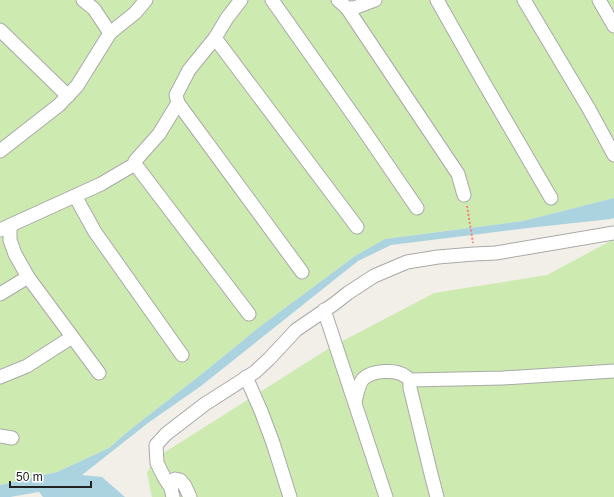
<svg xmlns="http://www.w3.org/2000/svg" width="614" height="497" viewBox="0 0 614 497" font-family="Arial,sans-serif">
<rect width="100%" height="100%" fill="#f2efe9"/>
<g fill="#cdebb0">
<polygon points="0,0 614,0 614,198 523,221 485,226 385,239 355,256 258,328 203,373 131,429 109,448 57,472 0,485"/>
<polygon points="614,239 614,497 152,497 147,473 154,459 331,347 434,293 547,275"/>
</g>
<polygon fill="#aad3df" points="614,198 614,218 611,219 528,228 391,245 358,261 201,386 148,423 82,475 102,477 125,497 43,497 39,492 10,497 0,497 0,485 57,472 109,448 131,429 203,373 258,328 355,256 385,239 485,226 523,221"/>
<g fill="none" stroke-linecap="round" stroke-linejoin="round">
<defs>
<g id="minor">
<polyline points="83,0 94,9 110,33"/>
<polyline points="272,0 363,129 417,208"/>
<polyline points="338,0 347,8 354,8 375,0"/>
<polyline points="437,0 480,76 551,198"/>
<polyline points="524,0 589,109 614,155"/>
<polyline points="599,0 614,26"/>
<polyline points="347,8 458,174 464,195"/>
<polyline points="0,30 68,96"/>
<polyline points="215,38 357,227"/>
<polyline points="178,103 302,272"/>
<polyline points="0,151 59,105 77,86 110,33 135,13 146,0"/>
<polyline points="135,164 249,314"/>
<polyline points="75,196 95,232 182,355"/>
<polyline points="10,226 10,240 15,254 28,277 99,373"/>
<polyline points="0,230 101,184 135,164 135,161 159,134 178,103 176,95 189,70 215,38 227,18 241,0"/>
<polyline points="0,294 28,277"/>
<polyline points="324,310 386,497"/>
<polyline points="0,377 27,366 72,337"/>
<polyline points="246,377 261,411 273,443 290,497"/>
<polyline points="410,380 410,388 431,474 437,497"/>
<path d="M355 402C357 395 358 385 363 379 372 370 396 369 405 376 407 377 408 378 410 380L503 378 614 371"/>
<polyline points="0,436 12,438"/>
<polyline points="171,488 164,477 157,463 156,445 166,434 205,404 255,372 269,359 296,330 334,304 348,293 374,276 407,262 438,257 474,254 496,253 614,233"/>
<path d="M173 497C171 490 170 485 175 479L180 480 185 486 190 497"/>
</g>
</defs>
<use href="#minor" stroke="#a9a9a9" stroke-width="15"/>
<polyline stroke="#fa8072" stroke-width="2" stroke-dasharray="2 2" stroke-linecap="butt" points="467,206 473,243"/>
<use href="#minor" stroke="#fff" stroke-width="13"/>
</g>
<path d="M10 481v6h81v-6" fill="none" stroke="#222222" stroke-width="2"/>
<text x="16" y="481" font-size="12" fill="#222222" stroke="#ffffff" stroke-width="3" paint-order="stroke">50 m</text>
</svg>
